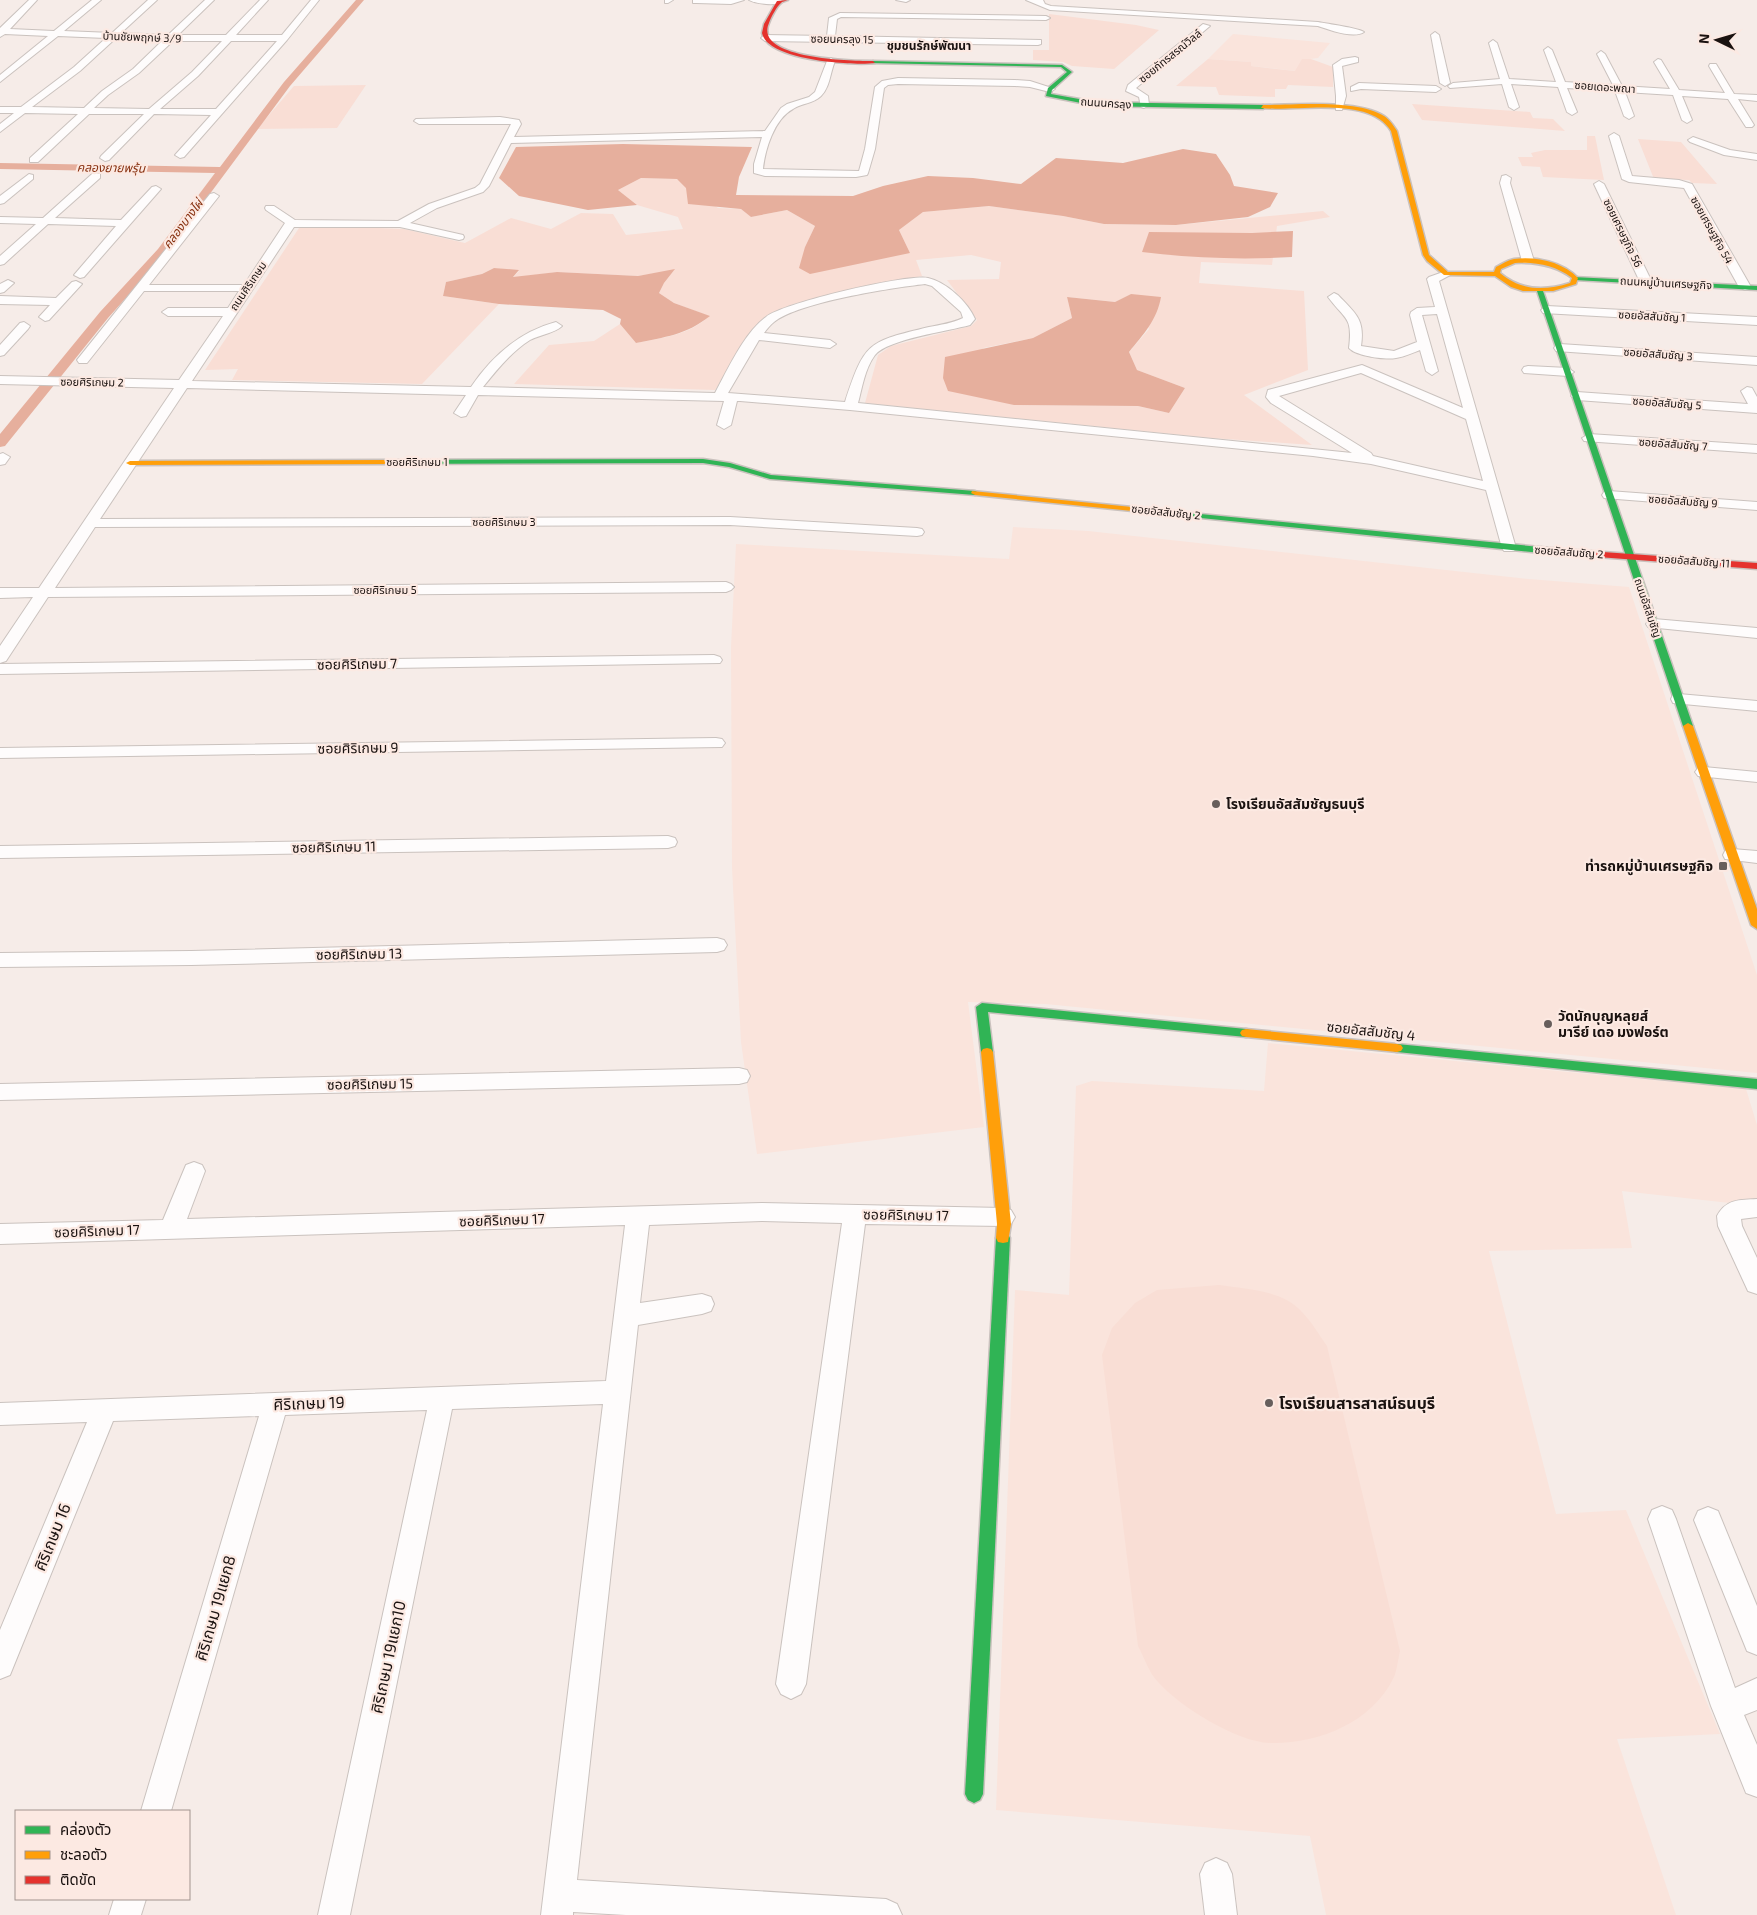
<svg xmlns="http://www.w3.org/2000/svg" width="1757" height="1915" viewBox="0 0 1757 1915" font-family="'Exo 2','Noto Sans Thai',sans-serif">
<rect width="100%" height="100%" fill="#f6ece8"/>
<g fill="#fae4dc">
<polygon points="1233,34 1330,43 1318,58 1302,60 1296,71 1251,66 1251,62 1208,59"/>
<polygon points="1013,527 1088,531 1529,579 1629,587 1757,975 1757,1073 1045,1004 968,1002 984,1127 757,1154 741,1042 732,868 731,647 736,544 1009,559"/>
<polygon points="1268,1043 1746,1089 1757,1125 1757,1206 1622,1191 1632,1248 1489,1251 1556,1514 1626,1510 1720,1734 1617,1739 1676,1915 1326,1915 1310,1836 996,1810 1015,1290 1069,1295 1076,1086 1092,1081 1264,1091"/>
</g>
<g fill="#f9ded5" fill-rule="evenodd">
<polygon points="1049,14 1136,25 1159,30 1114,69 1072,66 1063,62 1033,60 1033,50 1049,50"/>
<polygon points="1208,59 1251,62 1251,66 1295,71 1302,59 1311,59 1333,67 1333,87 1288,85 1286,89 1275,89 1275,97 1219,95 1216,87 1176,86"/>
<polygon points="366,85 337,128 257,129 294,86"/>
<polygon points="1412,104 1530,112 1533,118 1553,119 1565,131 1422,120"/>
<polygon points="1587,136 1595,136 1604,180 1543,177 1540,167 1522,166 1518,157 1533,157 1531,153 1545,150 1587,150"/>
<polygon points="1638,139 1681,142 1717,184 1692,183 1689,180 1654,179"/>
<path d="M641 178 677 179 718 208 741 209 751 217 787 210 815 226 805 247 910 253 899 230 923 212 989 206 1063 216 1104 224 1176 225 1323 211 1330 217 1277 226 1272 265 1201 262 1199 283 1304 291 1308 370 1244 395 1312 445 1212 438 865 403 878 355 891 346 971 326 977 320 947 280 999 279 1001 262 971 255 916 260 922 276 793 304 770 314 715 390 514 384 549 345 594 341 620 324 636 343C662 338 690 335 709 316L674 303 659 293 664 283 674 270 638 276 557 272 512 278 519 271 494 268 482 274 446 282 443 296 499 304 422 384 232 380 238 369 205 370 301 225 404 229 465 243 511 218 551 229 581 213 613 214 626 235 683 229 678 217 637 205 618 190ZM1131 294 1149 329 1129 352 1137 370 1185 388 1169 413 1138 406 1014 405 983 348 1033 338 1072 318 1067 297 1115 302Z"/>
<path d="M1219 1285C1246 1289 1283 1290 1302 1312 1312 1322 1319 1335 1327 1346L1400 1651C1398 1659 1397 1670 1394 1677 1372 1723 1318 1744 1270 1743 1237 1742 1180 1707 1158 1682 1149 1673 1144 1657 1138 1646L1102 1355 1112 1328 1135 1303 1157 1290Z"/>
</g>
<g fill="#e6af9d">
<polygon points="623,144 752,147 739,177 736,195 853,196 883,186 928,176 973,178 1021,184 1056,158 1123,163 1183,149 1216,154 1230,175 1234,186 1278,193 1270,207 1248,217 1176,225 1104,224 1063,216 989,206 923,212 899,230 910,253 810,274 799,268 805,247 815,226 787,210 751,217 741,209 688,204 686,188 677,179 641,178 618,190 637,205 588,210 519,196 499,178 516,147"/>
<path d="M1293 231 1292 257C1241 260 1192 258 1142 252L1149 232 1252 233Z"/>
<path d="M494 268 519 270 513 277 557 272 638 276 675 269 664 283 659 293 674 303 710 316C686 335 665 337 636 343L620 324 621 319 603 310 499 304 443 296 446 282 482 274Z"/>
<path d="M1131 294 1161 297C1157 320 1143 335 1129 352L1137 370 1185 388 1169 413 1138 406 1014 405 948 391 943 378 945 357 1033 338 1072 318 1067 297 1115 302Z"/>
</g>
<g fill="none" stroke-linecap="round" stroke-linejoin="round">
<polygon fill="#e6af9d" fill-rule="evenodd" points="356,0 364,0 290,86 166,253 108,318 5,446 0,447 0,434 100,312 158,249 215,173 0,169 0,163 220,167 284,82"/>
<defs>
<g id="street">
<path d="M29 0H37L10 29 54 31 92 0H101L64 31 112 33 148 0H157L121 33 168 35 205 0H214L178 35H226L260 0H268L236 35H282L311 0H319L287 40 184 157 180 158 175 155 211 115 154 114 109 160 105 161 100 158 101 156 144 114H89L38 162H30V158L78 114 25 113 0 132V124L14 113H0V107H21L74 67 106 38 58 36 0 82V75L48 36 5 34 0 37V28ZM116 38 163 40 133 69 102 91 84 108 32 107 80 71ZM173 41H222L192 72 149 109 94 108 108 95 139 73ZM231 41H277L216 109H160L198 76Z"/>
<polygon points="665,0 673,0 668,3 665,3"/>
<polygon points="693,0 744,0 731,4 696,3 693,3"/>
<path d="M749 0H781L783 2C776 6 756 4 749 0Z"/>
<polygon points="896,0 910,0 906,2"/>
<path d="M1026 0H1043L1045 4 1051 6 1318 22C1328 24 1358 28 1364 32 1354 39 1330 30 1318 26L1050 10Z"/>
<polygon points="840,13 1046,16 1050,18 1046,20 841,17 837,19 835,36 1041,40 1041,44 1038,45 765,41 761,38 765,35 827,36 829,18"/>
<polygon points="1203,24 1210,26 1136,88 1148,96 1149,105 1144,108 1141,107 1139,97 1126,91 1128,85"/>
<polygon points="1435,32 1439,35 1450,83 1445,86 1440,83 1431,35"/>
<polygon points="1493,40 1497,43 1509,79 1556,82 1544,50 1548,47 1552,50 1565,82 1613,85 1597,54 1601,51 1605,54 1622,86 1670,89 1654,62 1658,59 1661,60 1679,90 1725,93 1709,66 1710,64 1716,64 1734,94 1757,95 1757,101 1738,99 1754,125 1752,127 1746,127 1728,99 1682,96 1692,120 1687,123 1682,120 1673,95 1625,92 1634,116 1629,119 1624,116 1615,91 1567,88 1577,112 1572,115 1567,112 1558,87 1511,84 1519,107 1514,110 1509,107 1502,84 1450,88 1448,86 1453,83 1500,79 1489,43"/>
<polygon points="1355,57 1358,58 1358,62 1342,66 1346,96 1342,110 1336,110 1336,96 1333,65 1342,59"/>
<path d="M831 58 835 61C830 73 830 87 821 96 813 104 802 103 793 109 774 119 765 150 763 169L859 171 865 149 875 87 882 81 898 78 1015 80 1030 81 1055 89 1050 92 1030 87 1015 86 898 84 888 85 884 88 875 149 868 173 867 175 856 177 765 176 754 173V164L762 137 511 143 489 186 483 192 437 208 410 223 463 235 464 237 463 239 459 240 400 227H294L192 381 471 387C492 356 519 332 556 322L562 326C555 333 539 335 530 340 511 352 497 370 483 387L715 393C728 369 744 333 766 317 783 303 906 274 928 278 946 282 968 302 975 319L970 325C949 331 888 339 875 355 865 368 862 388 858 403L1352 453 1271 403 1266 397 1268 390 1362 365 1463 408 1437 314 1422 315 1438 371 1432 375 1426 371 1420 350C1412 353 1404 357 1396 358 1385 360 1356 356 1349 348 1353 316 1345 320 1328 297L1334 293 1338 295C1356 314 1365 319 1361 346L1394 351 1417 342 1410 315 1411 312 1417 308 1435 307 1427 279 1429 277 1446 271 1452 274 1439 281 1516 548 1514 551H1504L1502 548 1486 490 1371 464 1313 456 850 410 740 401H737L731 425 724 429 717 425 724 401 478 395 466 416 461 417 454 413 466 395 187 388 100 519 730 517 917 528 922 529 924 532 922 535 917 536 730 525 95 527 55 588 726 582 731 584 734 587 731 590 726 592 48 597 6 661 0 663V646L33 597 0 598V588H39L174 388 0 384V376L179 380 223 316H168L162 312 168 308H228L239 291H144L87 363H79L77 360 210 194 214 193 219 196 149 285H244L285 223 266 210 265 208 266 206H274L295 220 398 221 429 204 475 188 480 184 511 124H419L414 121 416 119 500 117 519 120 521 124 514 137 765 131 781 108 787 104 809 97 815 92 827 61ZM925 284 932 286 961 312 963 318C953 323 940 325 929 327 868 342 865 341 845 402L728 393 759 340 830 348 836 344 830 340 764 333C767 329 770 325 774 322 799 302 891 288 925 284ZM1361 373 1466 419 1483 481 1373 456 1371 453 1279 396Z"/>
<polygon points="1359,83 1436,86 1441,89 1436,92 1361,89 1351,91 1351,87"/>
<polygon points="1614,133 1619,136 1632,176 1679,180 1692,184 1751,287 1749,289 1745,290 1739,287 1684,188 1629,182 1622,179 1609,136"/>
<polygon points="1693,137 1730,150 1757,154 1757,160 1724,155 1690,142 1688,140"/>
<polygon points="96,173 100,174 100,178 55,218 121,220 152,187 156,186 161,189 84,277 80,278 74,275 116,226 48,224 4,264 0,265 0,256 36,224 0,223 0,217 43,218 92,174"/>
<polygon points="29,174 33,175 33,179 4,203 0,204 0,196"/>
<polygon points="1506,175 1511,178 1510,183 1534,261 1532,263 1524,263 1522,261 1500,183 1502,176"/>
<polygon points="1599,181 1604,184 1652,282 1650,284 1646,285 1640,282 1594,184"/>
<polygon points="8,280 14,283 4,292 0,293 0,284"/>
<polygon points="76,281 82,284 49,320 45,321 39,317 50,305 0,304 0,296 56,298 72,282"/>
<polygon points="1547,306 1757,317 1757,325 1543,313 1541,310"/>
<polygon points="24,322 30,326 28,329 4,355 0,356 0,345 20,323"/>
<polygon points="1560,344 1757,357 1757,365 1556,351 1554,348 1556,345"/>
<polygon points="1528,366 1568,368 1574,372 1568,376 1524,373 1522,370 1524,367"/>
<polygon points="1747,387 1752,388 1757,397 1757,413 1577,400 1571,396 1577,392 1748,404 1741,391"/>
<polygon points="1589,434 1757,445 1757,453 1584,441 1582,438"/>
<polygon points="3,453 10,457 5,464 0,465 0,454"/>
<polygon points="1609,491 1757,502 1757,510 1604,498 1602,495 1604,492"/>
<polygon points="1654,619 1757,628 1757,638 1648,627 1646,624 1648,621"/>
<polygon points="714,655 720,657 722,660 720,663 0,674 0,664"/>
<polygon points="1679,694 1757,701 1757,711 1673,703 1671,699 1673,695"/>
<polygon points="716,738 722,739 725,743 722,747 0,758 0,748"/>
<polygon points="1704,767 1757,772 1757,782 1698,776 1695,772 1698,768"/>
<polygon points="668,836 675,838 677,842 675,846 668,848 0,858 0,846"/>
<polygon points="1732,849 1757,851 1757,863 1725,859 1723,855 1725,851"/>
<polygon points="717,938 724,940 727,945 724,950 717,952 191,965 0,967 0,953 191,951"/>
<polygon points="739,1068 747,1070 750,1076 747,1082 739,1084 0,1100 0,1084"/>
<polygon points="194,1162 202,1165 205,1171 187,1219 762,1203 1003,1208 1011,1210 1015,1217 1011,1224 1003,1226 865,1224 806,1684 801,1694 791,1699 781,1694 776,1684 842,1223 762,1221 649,1225 640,1303 702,1294 711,1297 714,1304 711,1311 702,1314 638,1325 577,1880 886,1899 897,1904 902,1915 626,1915 573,1912 573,1915 541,1915 603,1404 452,1409 350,1915 318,1915 427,1410 285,1415 171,1811 141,1811 259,1416 113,1421 10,1675 0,1679 0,1630 87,1422 0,1425 0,1403 606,1381 625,1225 0,1244 0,1224 163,1220 186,1165"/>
<path d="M1757 1199V1217L1741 1219 1742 1226 1757 1258V1294L1748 1291 1718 1226 1717 1216C1726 1199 1739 1200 1757 1199Z"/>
<polygon points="1662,1506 1672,1510 1676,1519 1735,1688 1757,1678 1757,1710 1744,1715 1757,1745 1757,1797 1746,1793 1711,1706 1648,1519 1652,1510"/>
<polygon points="1708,1507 1718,1511 1757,1606 1757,1655 1747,1651 1694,1520 1698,1511"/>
<polygon points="1216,1858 1227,1863 1232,1874 1237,1915 1205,1915 1200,1874 1205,1863"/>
<polygon points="114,1899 146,1899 141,1915 109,1915"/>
</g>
<g id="fast">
<polygon points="873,61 1062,65 1072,72 1052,90 1051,94 1096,102 1263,105 1266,107 1263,109 1096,106 1046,96 1048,88 1067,72 1061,67 871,63"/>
<polygon points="1573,277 1757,286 1757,290 1575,280 1572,278"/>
<polygon points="1540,289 1543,291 1693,726 1691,728 1688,729 1683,726 1537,291"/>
<polygon points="703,459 730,463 771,475 975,491 979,493 975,495 770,479 729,467 703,463 388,464 384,462 388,460"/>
<polygon points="1149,509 1561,549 1565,552 1561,555 1152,513 1148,511"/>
<polygon points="982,1003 1246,1029 1250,1030 1252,1033 1250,1036 1246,1037 988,1012 993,1052 991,1055 983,1055 981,1052 976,1007"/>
<polygon points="1397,1044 1757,1079 1757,1089 1397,1052 1393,1051 1391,1048 1393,1045"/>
<polygon points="1003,1233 1008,1234 1010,1238 983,1794 980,1800 974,1803 968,1800 965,1794 996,1238 998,1234"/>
</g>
<g id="slow">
<path d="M1263 105C1295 105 1357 99 1384 116 1390 120 1393 125 1397 131L1429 255 1448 272H1494L1496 267C1502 264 1508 260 1514 259 1536 256 1563 262 1578 278L1576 284 1553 291H1523L1511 287 1495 276 1444 275 1427 261 1423 255 1391 131C1370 95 1296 112 1261 108ZM1515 263C1536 262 1555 265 1572 278L1570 283C1545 291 1521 291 1500 273L1501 269Z"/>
<polygon points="388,460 392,462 391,464 130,465 126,463 130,461"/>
<polygon points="972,491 1152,509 1156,511 1152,513 975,495 971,493"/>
<polygon points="1688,723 1693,726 1757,909 1757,929 1751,925 1683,726"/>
<polygon points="1246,1029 1397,1044 1401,1045 1403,1048 1401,1051 1397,1052 1246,1037 1242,1036 1240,1033 1242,1030"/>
<polygon points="987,1048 991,1049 993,1052 1011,1224 1008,1242 1003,1243 998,1242 996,1238 997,1224 981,1052 983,1049"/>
</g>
<g id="jam">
<path d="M788 0C786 1 783 1 781 3 777 6 771 17 769 23 753 59 852 61 873 61L875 63C852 66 767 60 762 33L764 24 777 1Z"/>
<polygon points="1561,549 1757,563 1757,569 1558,554 1558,550"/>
</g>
</defs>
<use href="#street" stroke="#cac2be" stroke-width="2"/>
<use href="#fast" stroke="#cac2be" stroke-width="3"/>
<use href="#slow" stroke="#cac2be" stroke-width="3"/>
<use href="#jam" stroke="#cac2be" stroke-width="3"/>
<use href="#street" fill="#fefcfc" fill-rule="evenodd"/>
<use href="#fast" fill="#30b455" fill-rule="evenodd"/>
<use href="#slow" fill="#ff9f0a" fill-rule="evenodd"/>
<use href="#jam" fill="#e5322d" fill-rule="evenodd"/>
</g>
<g fill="#675e5c" stroke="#fce9e2" stroke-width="2">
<circle cx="1216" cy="804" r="5"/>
<rect x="1718" y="861" width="10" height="10" rx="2.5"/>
<circle cx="1548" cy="1024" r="5"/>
<circle cx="1269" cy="1403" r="5"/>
</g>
<g text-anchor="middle" stroke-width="4.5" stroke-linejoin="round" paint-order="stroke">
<g font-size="11" fill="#1a1210" stroke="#fce9e2">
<text transform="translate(142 37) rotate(2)" y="4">บ้านชัยพฤกษ์ 3/9</text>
<text transform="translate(842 39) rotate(1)" y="4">ซอยนครลุง 15</text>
<text transform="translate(1170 56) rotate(-39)" y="4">ซอยภัทรสรณ์วิลล์</text>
<text transform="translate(1605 87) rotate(4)" y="4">ซอยเดอะพณา</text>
<text transform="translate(1106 103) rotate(4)" y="4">ถนนนครลุง</text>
<text transform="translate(1712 230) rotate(61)" y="4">ซอยเศรษฐกิจ 54</text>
<text transform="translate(1623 233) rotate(64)" y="4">ซอยเศรษฐกิจ 56</text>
<text transform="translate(1666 283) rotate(3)" y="4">ถนนหมู่บ้านเศรษฐกิจ</text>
<text transform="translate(248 286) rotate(-56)" y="4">ถนนศิริเกษม</text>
<text transform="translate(1652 316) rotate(3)" y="4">ซอยอัสสัมชัญ 1</text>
<text transform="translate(1658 354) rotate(4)" y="4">ซอยอัสสัมชัญ 3</text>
<text transform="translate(92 382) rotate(1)" y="4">ซอยศิริเกษม 2</text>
<text transform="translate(1667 403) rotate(4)" y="4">ซอยอัสสัมชัญ 5</text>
<text transform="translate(1673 444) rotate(4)" y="4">ซอยอัสสัมชัญ 7</text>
<text x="417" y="466">ซอยศิริเกษม 1</text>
<text transform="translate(1683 501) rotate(4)" y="4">ซอยอัสสัมชัญ 9</text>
<text transform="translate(1166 512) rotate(6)" y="4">ซอยอัสสัมชัญ 2</text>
<text x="504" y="526">ซอยศิริเกษม 3</text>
<text transform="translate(1569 552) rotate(4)" y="4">ซอยอัสสัมชัญ 2</text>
<text transform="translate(1694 561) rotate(4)" y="4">ซอยอัสสัมชัญ 11</text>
<text x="385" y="594">ซอยศิริเกษม 5</text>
<text transform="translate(1648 608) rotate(71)" y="4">ถนนอัสสัมชัญ</text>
</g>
<g font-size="12" font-weight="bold" fill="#1a1210" stroke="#fce9e2">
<text x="929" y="50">ชุมชนรักษ์พัฒนา</text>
</g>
<g font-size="12" font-style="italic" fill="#87300f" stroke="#fce9e2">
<text transform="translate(111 168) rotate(1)" y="4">คลองยายพรุ้น</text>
<text transform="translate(183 224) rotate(-53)" y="4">คลองบางไผ่</text>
</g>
<g font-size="14" fill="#1a1210" stroke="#fce9e2">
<text transform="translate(357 664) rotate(-1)" y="5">ซอยศิริเกษม 7</text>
<text transform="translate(358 748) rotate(-1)" y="5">ซอยศิริเกษม 9</text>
<text transform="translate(334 847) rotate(-1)" y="5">ซอยศิริเกษม 11</text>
<text transform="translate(359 954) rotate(-1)" y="5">ซอยศิริเกษม 13</text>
<text transform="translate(1371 1031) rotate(6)" y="5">ซอยอัสสัมชัญ 4</text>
<text transform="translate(370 1084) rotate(-1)" y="5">ซอยศิริเกษม 15</text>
<text transform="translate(906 1215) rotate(1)" y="5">ซอยศิริเกษม 17</text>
<text transform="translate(502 1220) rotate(-2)" y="5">ซอยศิริเกษม 17</text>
<text transform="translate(97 1231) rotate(-2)" y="5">ซอยศิริเกษม 17</text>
</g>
<g font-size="14" font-weight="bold" fill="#1a1210" stroke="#fce9e2" text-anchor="start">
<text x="1226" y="809">โรงเรียนอัสสัมชัญธนบุรี</text>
<text x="1713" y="871" text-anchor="end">ท่ารถหมู่บ้านเศรษฐกิจ</text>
<text x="1558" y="1021">วัดนักบุญหลุยส์<tspan x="1558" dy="16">มารีย์ เดอ มงฟอร์ต</tspan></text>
</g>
<g font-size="16" fill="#1a1210" stroke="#fce9e2">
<text transform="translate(309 1403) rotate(-2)" y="6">ศิริเกษม 19</text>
<text transform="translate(52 1537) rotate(-68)" y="6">ศิริเกษม 16</text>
<text transform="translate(215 1608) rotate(-74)" y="6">ศิริเกษม 19แยก8</text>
<text transform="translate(388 1657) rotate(-78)" y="6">ศิริเกษม 19แยก10</text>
</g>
<g font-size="16" font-weight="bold" fill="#1a1210" stroke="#fce9e2" text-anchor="start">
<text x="1279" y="1409">โรงเรียนสารสาสน์ธนบุรี</text>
</g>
</g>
<rect x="15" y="1810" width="175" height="90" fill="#fce9e2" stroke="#a2938e"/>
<rect x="25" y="1826" width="25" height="8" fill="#30b455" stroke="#a2938e"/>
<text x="60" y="1835" font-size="15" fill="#1a1210">คล่องตัว</text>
<rect x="25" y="1851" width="25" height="8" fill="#ff9f0a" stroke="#a2938e"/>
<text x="60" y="1860" font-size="15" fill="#1a1210">ชะลอตัว</text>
<rect x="25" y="1876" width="25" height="8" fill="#e5322d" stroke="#a2938e"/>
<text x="60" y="1885" font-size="15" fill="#1a1210">ติดขัด</text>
<g transform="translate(1717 40) rotate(275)" stroke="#fce9e2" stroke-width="4" paint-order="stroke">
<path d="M0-4L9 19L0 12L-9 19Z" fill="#1a1210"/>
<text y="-8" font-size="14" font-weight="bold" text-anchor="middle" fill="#1a1210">N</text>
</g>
</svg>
